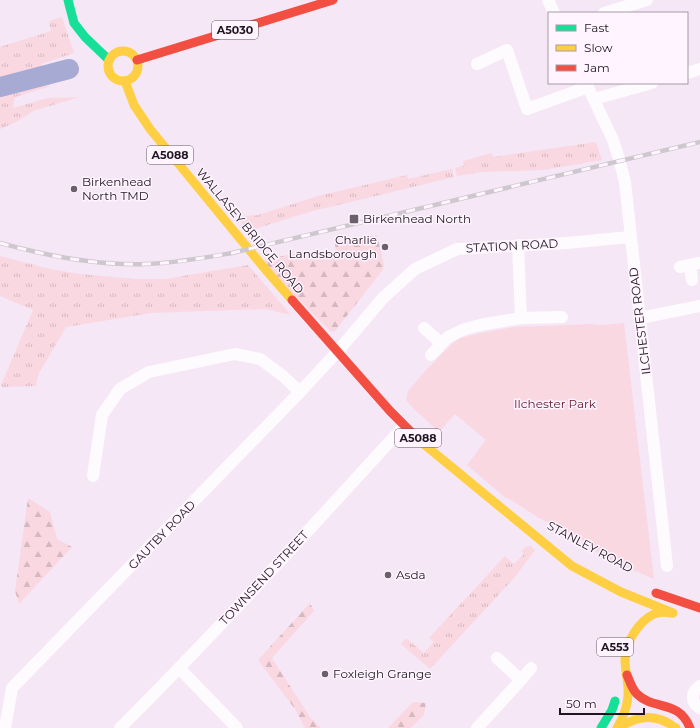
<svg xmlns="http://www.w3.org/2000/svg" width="700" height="728" viewBox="0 0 700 728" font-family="Montserrat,sans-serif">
<defs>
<pattern id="grass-tufts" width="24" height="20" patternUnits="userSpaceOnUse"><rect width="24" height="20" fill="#f9d8e1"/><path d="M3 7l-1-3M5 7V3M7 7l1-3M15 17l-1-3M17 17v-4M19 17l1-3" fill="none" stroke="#d5b9c1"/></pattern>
<pattern id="forest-firs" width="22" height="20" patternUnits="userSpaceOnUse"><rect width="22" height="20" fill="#f9d8e1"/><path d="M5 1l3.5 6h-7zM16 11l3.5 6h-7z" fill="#d5b9c1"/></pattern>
</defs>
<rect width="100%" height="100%" fill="#f5e7f6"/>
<g fill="url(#grass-tufts)">
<polygon points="62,17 74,53 41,64 43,70 0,82 0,47 51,31 49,21"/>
<polygon points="54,78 48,87 15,97 13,108 48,98 80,97 33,111 18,121 0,129 0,94"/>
<polygon points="596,142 602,160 543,170 483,172 457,176 455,168 464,166 463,161 492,153 493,157"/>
<polygon points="452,169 454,177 309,212 248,231 240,221 245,216 258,215 318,196 407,175 408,179"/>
<polygon points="0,256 50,269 80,274 137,279 165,279 248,265 291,315 265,309 151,313 66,327 38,375 36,386 2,387 1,385 33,310 0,296"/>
<polygon points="530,546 535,550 515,577 430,669 401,644 406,638 424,653 434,642 429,638 505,556 514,564 524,554 521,551 525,547"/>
</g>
<g fill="url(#forest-firs)">
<polygon points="368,235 374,237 377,235 384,265 382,271 335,331 331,332 261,261 309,250 311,259 336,253 335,244"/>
<polygon points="28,498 50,512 57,539 72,547 19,604 15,591"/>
<polygon points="310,603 314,611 272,658 310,717 321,728 305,728 295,709 258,660"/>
<polygon points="413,702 426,703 424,715 411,728 388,728"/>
</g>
<polygon fill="#f9d8e1" points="624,323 654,579 601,556 578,537 539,518 511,500 506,498 467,465 486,440 455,414 439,432 415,410 406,400 408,391 427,369 452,344 460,338 486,332 515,327 590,324 601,325"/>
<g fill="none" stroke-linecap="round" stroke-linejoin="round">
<polyline stroke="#a7aad2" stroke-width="20" points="0,87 69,69"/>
<g stroke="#fefbfe" stroke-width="12">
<polyline points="548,0 554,13"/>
<polyline points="604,13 647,0"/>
<polyline points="477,64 507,50 527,109 588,87"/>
<polyline points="687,73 700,69"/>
<polyline points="586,83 613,140 619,159 625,182 667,566"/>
<polyline points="594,99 652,83"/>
<polyline points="518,245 521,318"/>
<polyline points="690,265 692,280"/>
<polyline points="680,267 700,263"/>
<polyline points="640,318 700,306"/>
<polyline points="424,328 441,343"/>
<polyline points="431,355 448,337 465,329 480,325 521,318 562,317"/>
<polyline points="93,476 102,415 120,389 149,372 235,354 260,359 283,376 300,392"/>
<polyline points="179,668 237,728"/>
<polyline points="521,680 531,668"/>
<path d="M700 686C691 692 690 702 700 708"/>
<polyline points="5,728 12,688 300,392 338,351 383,298 415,269 457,249 566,243 630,237"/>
<path d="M120 728C218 630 311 528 404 426"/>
<polyline points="477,728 521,680 497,658"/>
</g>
<g stroke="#16e098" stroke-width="9">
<polyline points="68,0 74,23 85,37 109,60"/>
<polyline points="601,728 612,710 615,701"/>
</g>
<g stroke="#ffcf43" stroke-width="9">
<circle cx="123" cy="66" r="15"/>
<polyline points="125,81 134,105 150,129 265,269 292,300"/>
<polyline points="420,441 572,566 621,592 673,613"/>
<path d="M617 728C623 718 627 708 628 696 629 684 625 672 625 659 625 643 639 621 654 614 659 612 666 612 672 613"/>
<path d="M618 728C639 715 656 713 676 728"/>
</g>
<g stroke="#f24e42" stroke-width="9">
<polyline points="137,60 333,0"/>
<polyline points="292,300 390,411 420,441"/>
<polyline points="656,593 700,608"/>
<path d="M627 675C630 682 632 689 637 694 654 711 679 699 690 728"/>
</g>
<defs>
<path id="rail" d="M0 243C47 256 98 266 147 264 176 263 203 258 232 253L700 142"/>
</defs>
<use href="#rail" stroke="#ccc8cd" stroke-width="4.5"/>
<use href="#rail" stroke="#fff4ff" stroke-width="3" stroke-dasharray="9" stroke-linecap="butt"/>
</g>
<g fill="#6a5f6b" stroke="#fff4ff" stroke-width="1.5">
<circle cx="74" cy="189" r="4"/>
<rect x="349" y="214" width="10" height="10" rx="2"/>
<circle cx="385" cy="247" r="4"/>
<circle cx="388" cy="575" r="4"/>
<circle cx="325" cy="674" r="4"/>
</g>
<g text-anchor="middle" stroke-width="3" stroke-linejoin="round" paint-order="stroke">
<g fill="#fff4ff" stroke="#625963" stroke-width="1">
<rect x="212" y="21" width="46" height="18" rx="3"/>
<rect x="147" y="146" width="46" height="18" rx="3"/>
<rect x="395" y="429" width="46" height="18" rx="3"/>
<rect x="597" y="638" width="36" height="18" rx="3"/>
</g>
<g font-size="11" font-weight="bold" fill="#1f1620">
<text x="235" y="34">A5030</text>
<text x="170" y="159">A5088</text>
<text x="418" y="442">A5088</text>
<text x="615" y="651">A553</text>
</g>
<g font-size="12" fill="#1f1620" stroke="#fff4ff" text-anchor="start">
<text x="82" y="186">Birkenhead<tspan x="82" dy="14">North TMD</tspan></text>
<text x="363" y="223">Birkenhead North</text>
<text x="377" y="244" text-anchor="end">Charlie<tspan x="377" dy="14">Landsborough</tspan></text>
<text x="396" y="579">Asda</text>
<text x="333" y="678">Foxleigh Grange</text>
</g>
<g font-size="12" fill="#1f1620" stroke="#fff4ff">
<text transform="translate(250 231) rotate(50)" y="4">WALLASEY BRIDGE ROAD</text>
<text transform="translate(512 246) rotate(-3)" y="4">STATION ROAD</text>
<text transform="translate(640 321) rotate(-97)" y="4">ILCHESTER ROAD</text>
<text transform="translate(162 535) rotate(-46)" y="4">GAUTBY ROAD</text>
<text transform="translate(590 547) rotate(28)" y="4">STANLEY ROAD</text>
<text transform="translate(264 578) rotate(-47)" y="4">TOWNSEND STREET</text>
</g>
<g font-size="12" fill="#621827" stroke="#fff4ff">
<text x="555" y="408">Ilchester Park</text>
</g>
</g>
<rect x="548" y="12" width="140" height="72" fill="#fff4ff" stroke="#a59ba6"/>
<rect x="556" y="25" width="20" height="6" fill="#16e098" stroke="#a59ba6"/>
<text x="584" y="32" font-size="12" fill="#1f1620">Fast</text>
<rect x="556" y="45" width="20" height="6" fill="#ffcf43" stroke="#a59ba6"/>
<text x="584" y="52" font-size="12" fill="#1f1620">Slow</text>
<rect x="556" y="65" width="20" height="6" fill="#f24e42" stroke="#a59ba6"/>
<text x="584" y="72" font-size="12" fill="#1f1620">Jam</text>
<path d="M560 708v6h84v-6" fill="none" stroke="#1f1620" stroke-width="2"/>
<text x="566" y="708" font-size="12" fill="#1f1620" stroke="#fff4ff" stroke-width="3" paint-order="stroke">50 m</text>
</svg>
